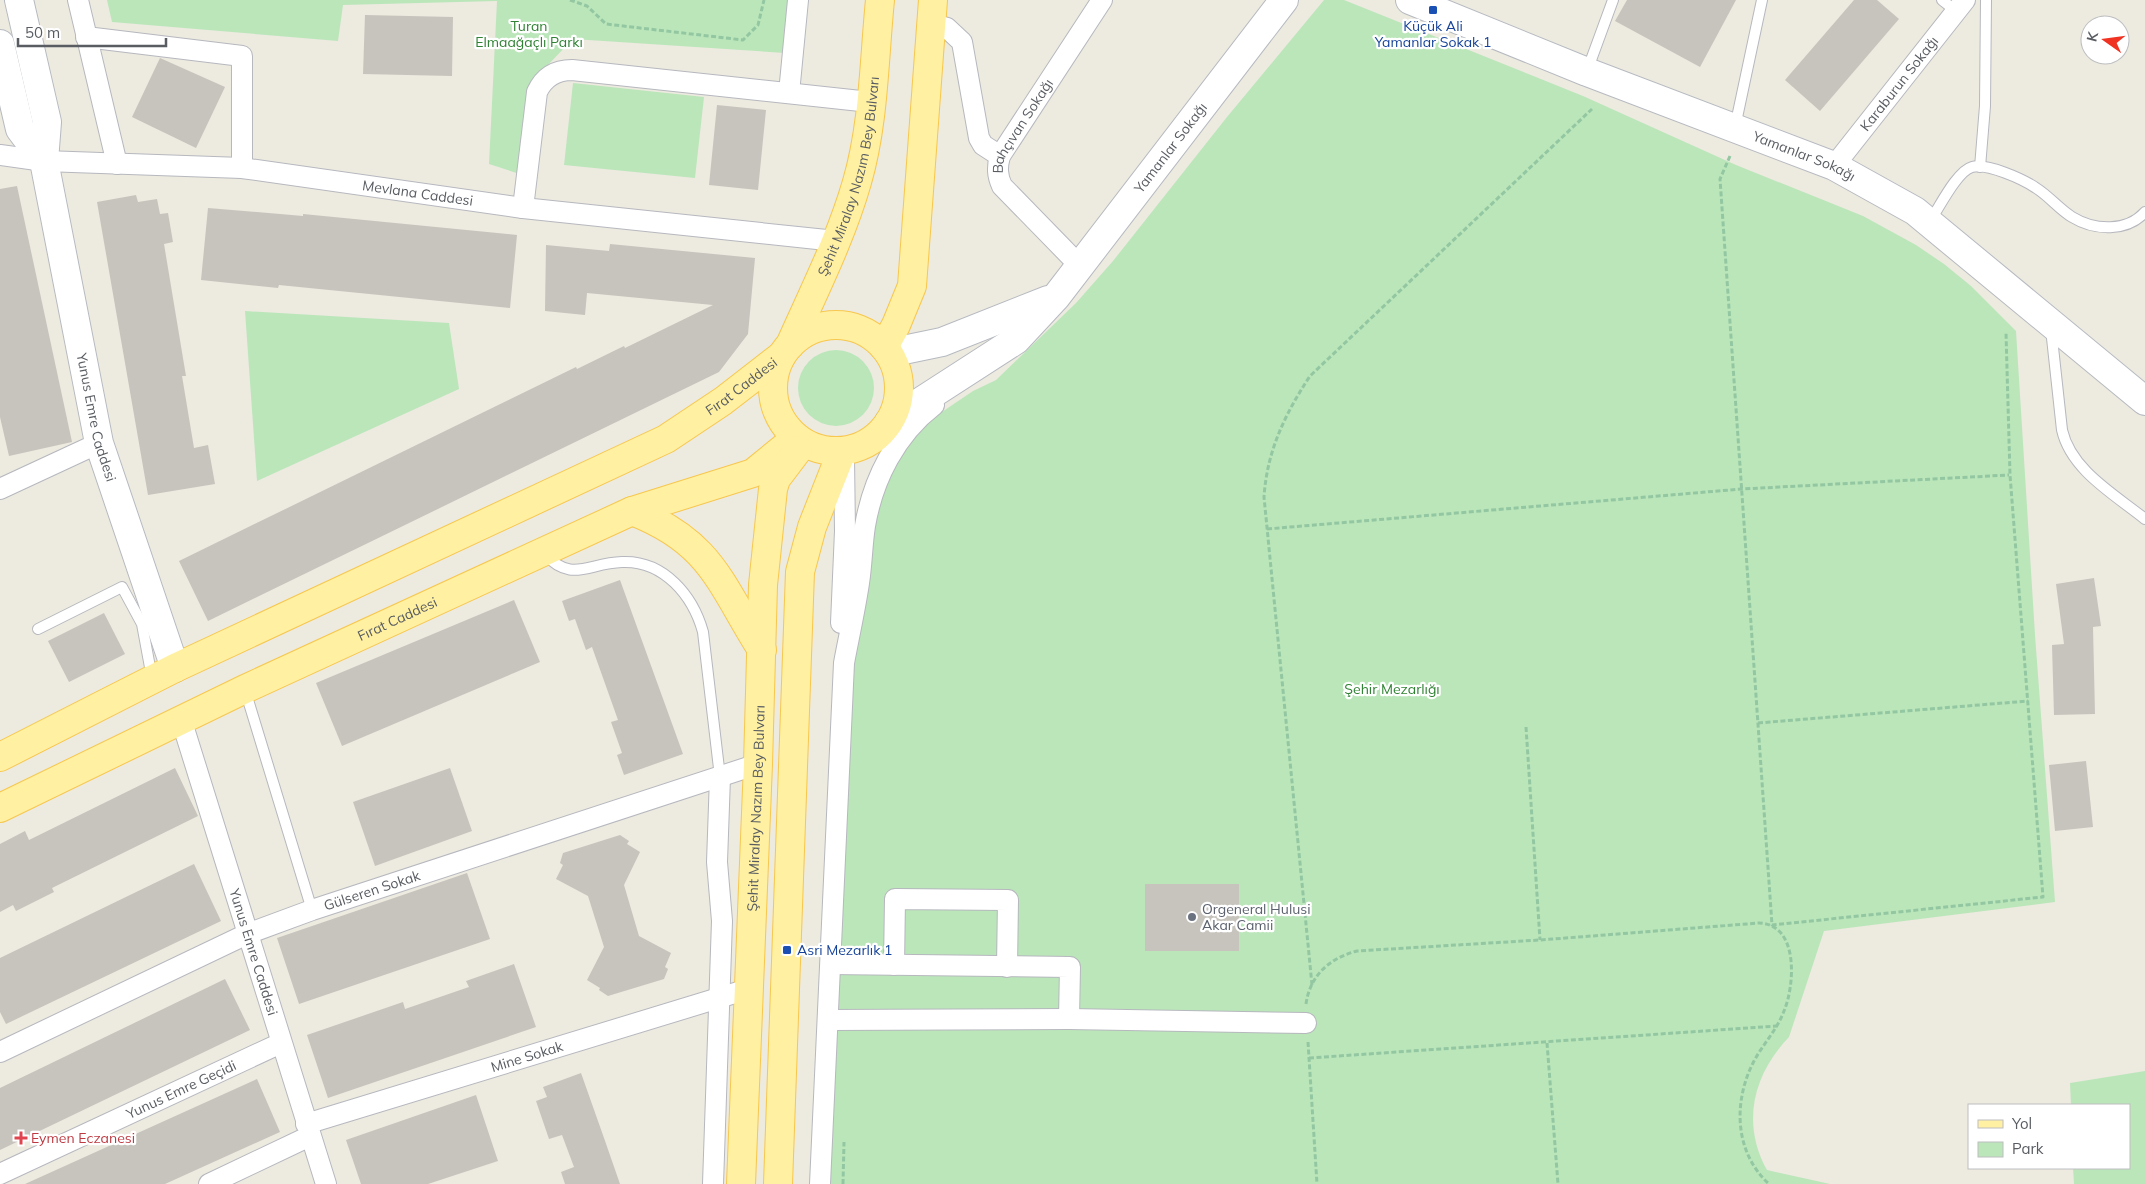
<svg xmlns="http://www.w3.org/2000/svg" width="2145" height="1184" viewBox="0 0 2145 1184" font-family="Mulish,sans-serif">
<rect width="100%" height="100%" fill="#edeae0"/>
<g fill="#bbe6ba">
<polygon points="107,0 798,0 800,54 573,39 543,70 529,177 489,164 497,1 343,5 338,41 112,22"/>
<path d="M1324 0H1344L1583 96 1736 165 1863 216 1916 245 1944 264 1971 286 2016 331 2035 635 2055 902 1824 931 1789 1037C1753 1075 1741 1123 1767 1170L1830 1184H822L858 558 883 472 930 420 973 391 996 380 1076 303 1113 261 1227 117Z"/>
<polygon points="573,83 704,97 695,178 564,165"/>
<polygon points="245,311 449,323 459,389 257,481"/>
<circle cx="836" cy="388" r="38"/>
<polygon points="2145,1071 2145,1184 2074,1184 2073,1168 2129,1168 2129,1105 2071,1105 2070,1083"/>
</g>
<g fill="#c7c4bd">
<polygon points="1627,0 1736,0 1700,67 1615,21"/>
<polygon points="1854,0 1877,0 1899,19 1820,111 1785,80"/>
<polygon points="365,15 453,17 452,76 363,74"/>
<polygon points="160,58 225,87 196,148 132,117"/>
<polygon points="717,105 766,110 758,190 709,185"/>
<polygon points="17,186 72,442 9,456 0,417 0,189"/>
<polygon points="136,195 138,202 157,199 160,214 168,213 173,242 164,244 186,376 182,376 194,448 208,445 215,484 148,495 97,202"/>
<polygon points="208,208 303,216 303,214 517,235 510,308 279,285 278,288 201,280"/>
<polygon points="610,244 755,258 748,334 719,372 208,621 179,561 576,367 577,369 624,346 625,348 713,305 587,293 585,315 545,311 546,245 609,251"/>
<polygon points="2094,578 2101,626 2093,627 2095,714 2054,715 2052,645 2064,644 2056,584"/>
<polygon points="620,580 683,754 624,775 617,755 622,753 611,722 618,720 592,647 586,650 575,619 569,621 562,601"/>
<polygon points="514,600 540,662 342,746 316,683"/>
<polygon points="104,613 125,654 69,682 48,641"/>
<polygon points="2086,761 2093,827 2055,831 2049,765"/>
<polygon points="175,768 198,816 52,888 54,892 16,911 13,905 0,912 0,844 25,831 29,840"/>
<polygon points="450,768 472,831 375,866 353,802"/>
<polygon points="620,835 629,841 627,844 640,852 624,885 639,936 671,953 665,967 668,969 664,979 608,996 599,990 600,988 587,980 604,947 588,896 556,879 563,865 560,863 563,853"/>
<polygon points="194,864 221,921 6,1024 0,1012 0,958"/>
<polygon points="467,873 490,939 299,1004 277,938"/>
<rect x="1145" y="884" width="94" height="67"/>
<polygon points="514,964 536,1027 328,1098 307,1035 403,1002 405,1009 469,987 466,981"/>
<polygon points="225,979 250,1030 0,1150 0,1088"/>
<polygon points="581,1073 604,1138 620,1184 565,1184 561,1172 574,1167 562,1135 549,1139 536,1101 547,1097 543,1087"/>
<polygon points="257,1079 280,1132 240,1150 165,1184 25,1184"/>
<polygon points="476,1095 498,1161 428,1184 361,1184 346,1140"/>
</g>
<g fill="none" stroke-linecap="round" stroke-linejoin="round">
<defs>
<g id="lane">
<polyline points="1942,0 1956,11"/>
<polyline points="1587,71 1613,0"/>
<polyline points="1735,127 1762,0"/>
<polyline points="1980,167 1985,106 1986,0"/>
<path d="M1930 221C1939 208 1957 171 1972 167 1987 163 2023 179 2036 188 2049 196 2059 209 2072 217 2095 231 2127 232 2145 212"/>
<path d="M2051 329 2062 430C2071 470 2114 494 2145 519"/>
<path d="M543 553C573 584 587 563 622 562 664 560 693 596 703 632L720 777"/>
<polyline points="38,629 122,587 142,624 152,678"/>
<polyline points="245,690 312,910"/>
</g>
<g id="street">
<polyline points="78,0 117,164"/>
<polyline points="932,24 947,28 962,42 979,138 983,145 1000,156"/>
<polyline points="86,37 242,56 242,168"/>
<polyline points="789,93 798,0"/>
<path id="s1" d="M0 155 44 161 242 168 523 208 836 241"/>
<path id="s2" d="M1834 166 1965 0"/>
<path d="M523 208 537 92C544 77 556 70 572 70L870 102"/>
<path id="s3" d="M1080 266 1002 186C997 175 997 167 1000 156L1102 0"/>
<polyline points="0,489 99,443"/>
<polyline points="841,623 845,531 844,458"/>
<path id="s4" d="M181 719 326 1184"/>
<polyline points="831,964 1070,967 1069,1019"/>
<polyline points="894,965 895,899 1008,900 1007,967"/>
<polyline points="828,1020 1069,1019 1306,1023"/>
<path id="s5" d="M0 1052 247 934 312 910 758 764"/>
<path id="s6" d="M306 1124 748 989"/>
<path id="s7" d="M0 1174 281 1043"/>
<polyline points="209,1184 310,1136"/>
<polyline points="713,1184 722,921 717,862 720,777"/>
<path d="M820 1184 844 663C849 636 855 610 859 583 862 564 862 545 865 526 873 479 896 434 934 405"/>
</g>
<g id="secondary">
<path id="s8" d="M19 0 47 122 44 161 99 443 175 668"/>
<path id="s9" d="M1410 0 1587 72 1834 166 1915 211 2145 401"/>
<polyline points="0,44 20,129 44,161"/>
<polyline points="889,353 942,342 1048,300"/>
<path id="s10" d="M889 422 1016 340 1056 297 1284 0"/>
</g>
<g id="primary">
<circle cx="836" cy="388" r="63"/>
<path id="s11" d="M790 345C814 291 841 238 857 182 874 124 874 60 880 0"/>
<polyline points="884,347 896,325 912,286 933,0"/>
<path d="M632 511C712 542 720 584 762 650"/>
<path id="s12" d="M0 757 175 668 666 439 723 401 781 356"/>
<path id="s13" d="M0 808 245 689 632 511 753 473 796 438"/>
<path id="s14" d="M741 1184 758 764 763 585 773 489 776 479 798 450"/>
<polyline points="778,1184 800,572 812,527 842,451"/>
</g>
</defs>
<use href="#lane" stroke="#b6b8be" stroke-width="12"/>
<use href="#street" stroke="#b6b8be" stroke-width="22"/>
<use href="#secondary" stroke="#b6bac0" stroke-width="30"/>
<use href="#primary" stroke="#f7c74e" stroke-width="30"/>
<g stroke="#93c7a2" stroke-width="3" stroke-dasharray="5 2.5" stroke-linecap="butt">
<polyline points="570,0 587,6 606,24 743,40 758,25 764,0"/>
<polyline points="1730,156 1720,179 1772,925 2043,897 2010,475 2006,333"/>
<polyline points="1267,529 1742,489 2009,475"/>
<polyline points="1758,723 2028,701"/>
<polyline points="1526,727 1540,940"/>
<path d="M1312 985 1264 497C1267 451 1285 414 1310 376L1592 109"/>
<path d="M1306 1004C1310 975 1330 958 1357 951L1540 940 1759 923C1799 924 1795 985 1784 1011 1777 1030 1763 1044 1754 1061 1733 1101 1734 1152 1769 1184"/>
<polyline points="1308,1042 1317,1184"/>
<polyline points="1547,1043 1558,1184"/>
<polyline points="1309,1058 1777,1026"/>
<polyline points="843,1184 844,1142"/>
</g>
<use href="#lane" stroke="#fff" stroke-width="10"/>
<use href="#street" stroke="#fff" stroke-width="20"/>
<use href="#secondary" stroke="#fff" stroke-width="28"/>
<use href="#primary" stroke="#fff0a2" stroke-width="28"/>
</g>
<g fill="#1a4fb4" stroke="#fff" stroke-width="2">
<rect x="1428" y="5" width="10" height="10" rx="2.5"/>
<rect x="782" y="945" width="10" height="10" rx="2.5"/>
</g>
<circle fill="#6b7280" stroke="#fff" stroke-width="2" cx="1192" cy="917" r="5"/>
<path fill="#e0444e" stroke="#fff" stroke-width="2" d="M18.5 1130.5h5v5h5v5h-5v5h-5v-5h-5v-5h5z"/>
<g text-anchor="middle" stroke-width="4.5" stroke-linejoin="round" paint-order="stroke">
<g font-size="14" fill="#2f8233" stroke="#fff">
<text x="529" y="31">Turan<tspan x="529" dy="16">Elmaağaçlı Parkı</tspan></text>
<text x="1392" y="694">Şehir Mezarlığı</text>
</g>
<g font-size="14" fill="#164399" stroke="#fff">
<text x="1433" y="31">Küçük Ali<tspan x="1433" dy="16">Yamanlar Sokak 1</tspan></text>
<text x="797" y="955" text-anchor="start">Asri Mezarlık 1</text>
</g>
<g font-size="14" fill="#595d62" stroke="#fff">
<text dy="5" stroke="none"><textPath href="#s2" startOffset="105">Karaburun Sokağı</textPath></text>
<text dy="5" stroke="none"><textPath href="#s3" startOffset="179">Bahçıvan Sokağı</textPath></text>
<text dy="5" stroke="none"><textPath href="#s10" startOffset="398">Yamanlar Sokağı</textPath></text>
<text dy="5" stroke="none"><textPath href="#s9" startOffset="424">Yamanlar Sokağı</textPath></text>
<text dy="5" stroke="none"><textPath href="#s11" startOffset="180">Şehit Miralay Nazım Bey Bulvarı</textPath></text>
<text dy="5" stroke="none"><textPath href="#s1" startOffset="420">Mevlana Caddesi</textPath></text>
<text dy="5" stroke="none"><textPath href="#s12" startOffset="830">Fırat Caddesi</textPath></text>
<text dy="5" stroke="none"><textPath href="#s8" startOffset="426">Yunus Emre Caddesi</textPath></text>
<text dy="5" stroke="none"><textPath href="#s13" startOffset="440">Fırat Caddesi</textPath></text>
<text dy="5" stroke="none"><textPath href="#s14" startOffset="376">Şehit Miralay Nazım Bey Bulvarı</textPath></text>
<text dy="5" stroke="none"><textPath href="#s5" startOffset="406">Gülseren Sokak</textPath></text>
<text dy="5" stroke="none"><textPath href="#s4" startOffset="244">Yunus Emre Caddesi</textPath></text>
<text dy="5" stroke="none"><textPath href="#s6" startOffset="231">Mine Sokak</textPath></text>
<text dy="5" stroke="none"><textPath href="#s7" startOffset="200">Yunus Emre Geçidi</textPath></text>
</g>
<g font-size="14" fill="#5b616d" stroke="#fff" text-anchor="start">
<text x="1202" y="914">Orgeneral Hulusi<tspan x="1202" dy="16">Akar Camii</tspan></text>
</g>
<g font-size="14" fill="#be3a42" stroke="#fff" text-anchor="start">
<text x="31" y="1143">Eymen Eczanesi</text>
</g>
</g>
<rect x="1968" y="1104" width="162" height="65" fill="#ffffff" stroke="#bdbec0"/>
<rect x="1978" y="1120" width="25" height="8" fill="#fff0a2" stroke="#bdbec0"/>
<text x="2012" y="1129" font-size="15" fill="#595d62">Yol</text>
<rect x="1978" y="1142" width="25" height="15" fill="#bbe6ba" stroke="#bdbec0"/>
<text x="2012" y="1154" font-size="15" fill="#595d62">Park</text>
<g transform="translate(2105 40) rotate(284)"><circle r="24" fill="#ffffff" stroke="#bdbec0"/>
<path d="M0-4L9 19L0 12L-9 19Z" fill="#f03222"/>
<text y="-8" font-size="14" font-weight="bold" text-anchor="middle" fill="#595d62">K</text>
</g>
<path d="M18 38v8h148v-8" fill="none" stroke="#595d62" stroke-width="2.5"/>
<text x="25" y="38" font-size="15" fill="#595d62" stroke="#ffffff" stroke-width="4" paint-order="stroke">50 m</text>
</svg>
